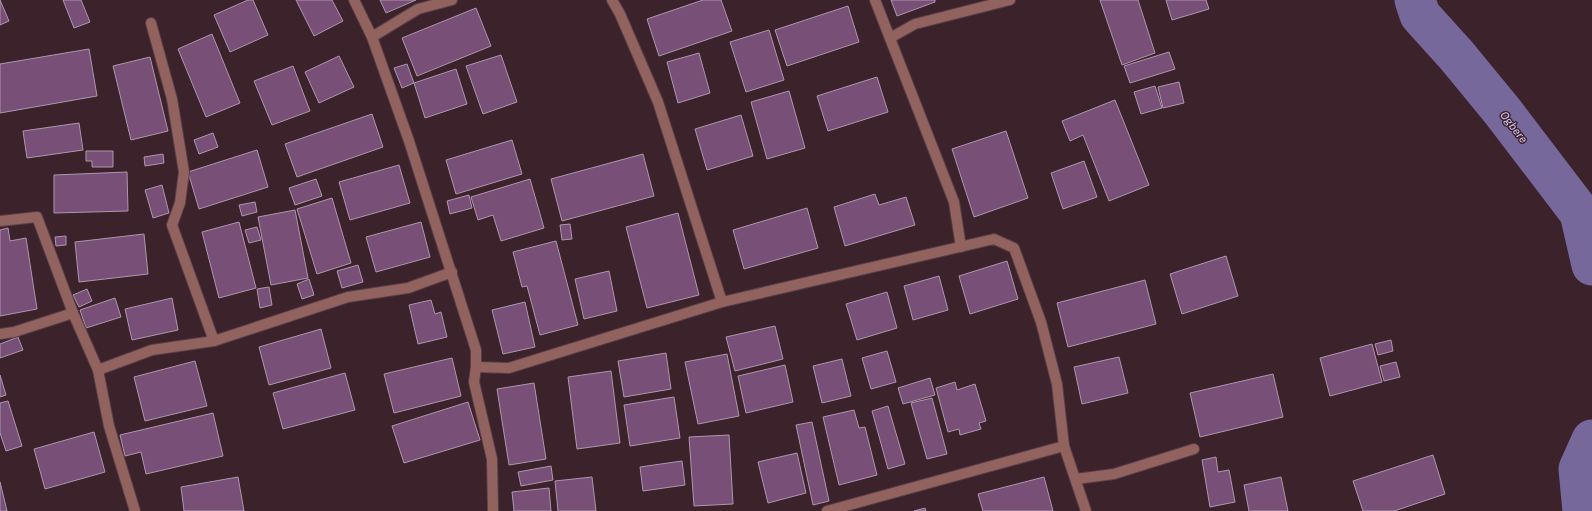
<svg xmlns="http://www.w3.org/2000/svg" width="1592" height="511" viewBox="0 0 1592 511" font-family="'Public Sans',sans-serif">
<rect width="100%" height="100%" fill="#3c222b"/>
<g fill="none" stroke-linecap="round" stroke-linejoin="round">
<g stroke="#77689b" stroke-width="41">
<polyline points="1415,0 1420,15 1457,56 1503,112 1580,213 1592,265"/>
<polyline points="1583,511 1579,469 1592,440"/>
</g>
</g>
<g fill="#774f77" stroke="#ae96ad">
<polygon points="0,0 9,21 0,25"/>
<polygon points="63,0 81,0 90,22 74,28"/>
<polygon points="248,0 253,0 268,35 230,52 214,15"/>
<polygon points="296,0 332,0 343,21 314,36"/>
<polygon points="380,0 416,0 386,13"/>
<polygon points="703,0 721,0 732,31 659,56 647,19"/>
<polygon points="891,0 935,0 935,2 897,16"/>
<polygon points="1100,0 1138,0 1155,53 1122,65"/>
<polygon points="1166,0 1206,0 1209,9 1172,20"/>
<polygon points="848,6 859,42 787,66 775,30"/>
<polygon points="476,8 491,46 417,76 402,38"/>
<polygon points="769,30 784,80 746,92 730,42"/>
<polygon points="212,34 240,103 206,117 178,49"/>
<polygon points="89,49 97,96 0,113 0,64"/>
<polygon points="1169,52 1175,69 1130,83 1124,66"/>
<polygon points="699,53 710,93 678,103 667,62"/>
<polygon points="501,55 517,102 483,114 466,66"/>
<polygon points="339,56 354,87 319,103 305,72"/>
<polygon points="150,57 168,131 131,140 113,66"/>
<polygon points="407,64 414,83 402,88 394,68"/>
<polygon points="293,66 310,111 272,125 254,81"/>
<polygon points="456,69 467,104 425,118 414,83"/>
<polygon points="877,77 888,112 828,131 817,96"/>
<polygon points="1179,82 1184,103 1163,108 1158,87"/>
<polygon points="1155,86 1162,108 1141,114 1134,92"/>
<polygon points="789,91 805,148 767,159 751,102"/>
<polygon points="1115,100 1149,185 1109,201 1083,135 1070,141 1062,121"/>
<polygon points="372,114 383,147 297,177 285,144"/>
<polygon points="741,115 753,156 707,170 695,129"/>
<polygon points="79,123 83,150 27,158 23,131"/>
<polygon points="1006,131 1028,198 974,217 952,149"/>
<polygon points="213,133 218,147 199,154 194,140"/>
<polygon points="512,140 522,174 456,194 446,160"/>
<polygon points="257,150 268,187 199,209 188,172"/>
<polygon points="86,151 113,151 113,167 92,167 92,161 86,161"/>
<polygon points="163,154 164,163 145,166 144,157"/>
<polygon points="643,154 654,196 562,221 551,179"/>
<polygon points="1084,161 1097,197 1063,209 1051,173"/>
<polygon points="399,165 410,203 350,220 339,182"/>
<polygon points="127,172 128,211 54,213 54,175"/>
<polygon points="316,179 322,196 295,205 289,188"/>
<polygon points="530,179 544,228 501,241 493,215 478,220 471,197"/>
<polygon points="162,185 169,213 153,218 145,190"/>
<polygon points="875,194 879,205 906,197 915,225 845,246 834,207"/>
<polygon points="469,195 472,208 450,214 447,201"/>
<polygon points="332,198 351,263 317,274 297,209"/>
<polygon points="255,202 257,212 242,216 239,205"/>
<polygon points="807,208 818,248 744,269 733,230"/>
<polygon points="295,210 308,278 271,285 258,217"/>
<polygon points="678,213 699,295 647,308 626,227"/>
<polygon points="239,222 256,288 219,298 202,232"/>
<polygon points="421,222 430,257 376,272 366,237"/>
<polygon points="570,224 572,239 562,240 560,225"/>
<polygon points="257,227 261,240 249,243 245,230"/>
<polygon points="8,228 10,241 26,238 37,309 0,316 0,230"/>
<polygon points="144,234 148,274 79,282 75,242"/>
<polygon points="66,236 66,245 56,246 55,237"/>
<polygon points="556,241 578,325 540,335 527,286 522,287 513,252"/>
<polygon points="1226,256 1238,296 1182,314 1170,274"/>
<polygon points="1007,261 1018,299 970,314 959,276"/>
<polygon points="358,265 363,282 342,288 337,271"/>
<polygon points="609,271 617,311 584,319 575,279"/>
<polygon points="939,276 948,310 913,320 904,286"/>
<polygon points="309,279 314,295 302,299 297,284"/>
<polygon points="1145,280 1156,324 1068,347 1057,303"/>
<polygon points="269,287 272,305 260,308 257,289"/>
<polygon points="87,289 92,301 79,307 73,295"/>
<polygon points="887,292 897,328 857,340 846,304"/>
<polygon points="115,298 121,317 86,328 80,310"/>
<polygon points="172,298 178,330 132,340 125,309"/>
<polygon points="431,300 435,314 441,312 447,337 418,344 409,305"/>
<polygon points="525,302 535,347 503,354 492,310"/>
<polygon points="775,326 783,359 735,371 726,337"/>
<polygon points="321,329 331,368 269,385 259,347"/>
<polygon points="18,337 23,350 0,358 0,344"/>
<polygon points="1391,340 1393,351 1378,355 1375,344"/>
<polygon points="1372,344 1382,382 1330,396 1320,358"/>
<polygon points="887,351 896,382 871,389 862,358"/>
<polygon points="666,353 671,389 624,397 618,361"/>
<polygon points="727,354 739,416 698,424 685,362"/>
<polygon points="1119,357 1128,393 1082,404 1074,367"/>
<polygon points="452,358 461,396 394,413 384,374"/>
<polygon points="842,359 851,396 822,403 813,366"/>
<polygon points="195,361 207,406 145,421 134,377"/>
<polygon points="1396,362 1400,377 1384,381 1380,366"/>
<polygon points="785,365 793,402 746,413 738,376"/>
<polygon points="611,371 620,443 577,449 568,377"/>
<polygon points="345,373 355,410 283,429 273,393"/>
<polygon points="1273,374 1283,417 1200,437 1190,393"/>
<polygon points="0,375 6,395 0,397"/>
<polygon points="930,378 935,395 903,404 898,388"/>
<polygon points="955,382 957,390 975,384 986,421 979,423 981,429 960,435 959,429 948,432 936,388"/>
<polygon points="534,383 546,459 509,465 497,389"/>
<polygon points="674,397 680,438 630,446 624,405"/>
<polygon points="932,398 947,454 927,459 911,403"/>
<polygon points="8,401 22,446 6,451 0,433 0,403"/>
<polygon points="468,402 480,440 404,463 392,426"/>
<polygon points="888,406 905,464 888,469 872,411"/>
<polygon points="854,410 859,428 865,427 877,475 839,485 823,417"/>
<polygon points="213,413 223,456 146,474 141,452 125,456 120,435"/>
<polygon points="812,422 829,501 813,505 796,425"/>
<polygon points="94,432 105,472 45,489 34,449"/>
<polygon points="729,435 733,504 694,506 689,437"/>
<polygon points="797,453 806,493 768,503 758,462"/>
<polygon points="1433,455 1445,494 1394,511 1363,511 1353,481"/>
<polygon points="1216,457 1218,472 1229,470 1235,502 1210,507 1202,460"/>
<polygon points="682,461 685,485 643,491 640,467"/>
<polygon points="551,466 553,480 521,486 518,472"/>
<polygon points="238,477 244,511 184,511 181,487"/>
<polygon points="592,477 596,511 558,511 555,481"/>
<polygon points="1044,477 1053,511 983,511 978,494"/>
<polygon points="1281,477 1288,511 1249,511 1244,485"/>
<polygon points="0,482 7,511 0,511"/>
<polygon points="549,488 551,511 514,511 512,492"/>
<polygon points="925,508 926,511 914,511"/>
</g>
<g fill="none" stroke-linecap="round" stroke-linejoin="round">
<defs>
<g id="street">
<polyline points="354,0 372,37 409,141 476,350 476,367 474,382 492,459 493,511"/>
<polyline points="612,0 620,14 658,102 722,302"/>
<polyline points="875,0 954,202 961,247"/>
<polyline points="151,23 172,99 184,172 180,203 172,225 214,341"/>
<polyline points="372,37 418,9 452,0"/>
<polyline points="890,38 915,24 1010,0"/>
<polyline points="0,221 37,217 73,313 98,370 109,426 135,511"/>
<polyline points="0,334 14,332 73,313"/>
<polyline points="476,367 509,368 722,302 994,239 1014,248 1041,322 1057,384 1064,446 1086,511"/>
<polyline points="98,370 152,350 214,341 348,297 408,288 452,272"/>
<polyline points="1076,479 1114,474 1194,449"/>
<polyline points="827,511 1064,446"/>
</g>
</defs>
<use href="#street" stroke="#573e47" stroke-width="12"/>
<use href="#street" stroke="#92635e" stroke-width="10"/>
</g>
<g text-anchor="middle" stroke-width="3" stroke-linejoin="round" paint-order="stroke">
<g font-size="11" font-style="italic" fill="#d6caf8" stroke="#3c222b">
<text transform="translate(1514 127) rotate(52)" y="4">Ogbere</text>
</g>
</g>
</svg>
